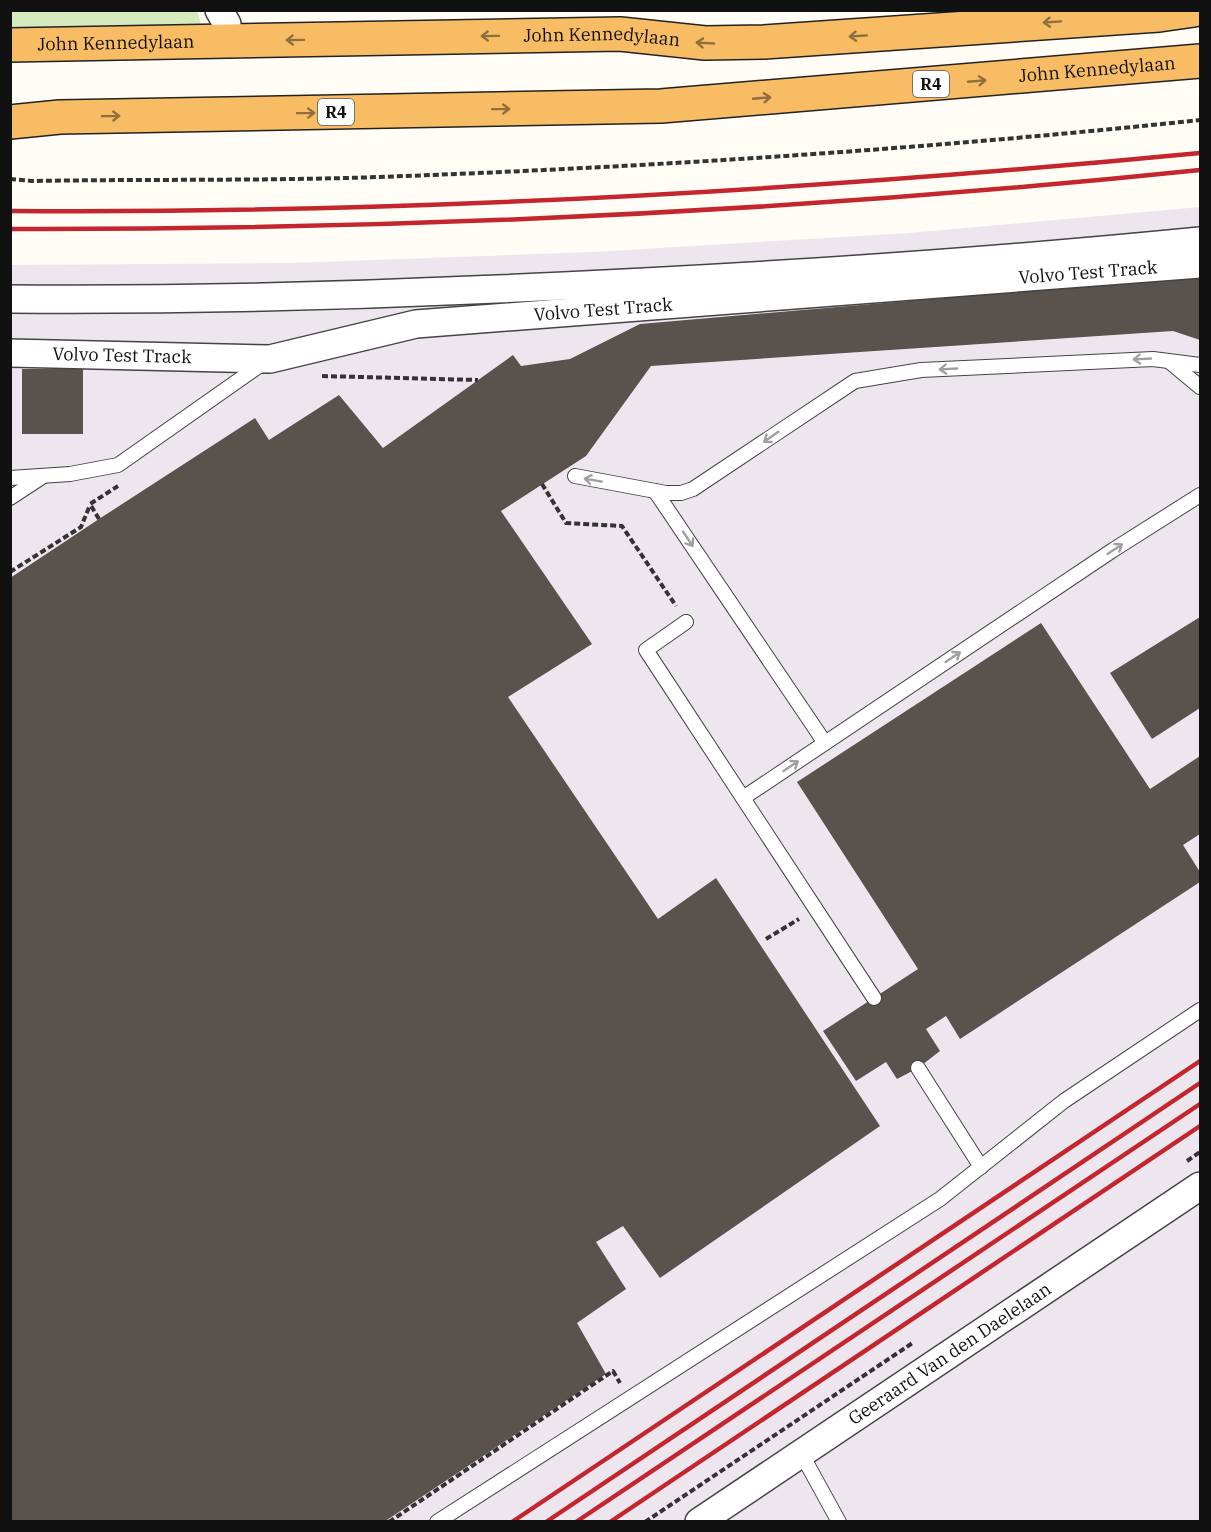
<svg xmlns="http://www.w3.org/2000/svg" width="1211" height="1532" viewBox="0 0 1211 1532" font-family="'IBM Plex Serif',serif">
<rect width="100%" height="100%" fill="#fffdf5"/>
<polygon fill="#eee6ef" points="1200,207 1200,1521 11,1522 11,265 291,263 592,252 909,233"/>
<polygon fill="#d5ebbd" points="197,10 202,28 11,28 11,11"/>
<g fill="#5a524d">
<polygon points="1200,276 1200,340 1173,331 651,366 586,456 501,511 592,644 508,697 658,919 716,878 880,1126 660,1278 623,1226 596,1242 626,1289 577,1323 606,1374 384,1522 10,1522 10,578 99,519 255,418 269,440 339,395 383,448 513,355 521,366 570,359 640,324"/>
<rect x="22" y="369" width="61" height="65"/>
<polygon points="1200,617 1200,708 1152,739 1110,673"/>
<polygon points="1041,623 1150,789 1200,756 1200,834 1183,845 1200,872 1200,882 960,1039 946,1016 926,1029 940,1051 918,1068 897,1079 886,1062 856,1081 823,1031 918,969 797,782"/>
</g>
<g fill="none" stroke-linecap="round" stroke-linejoin="round">
<defs>
<g id="service">
<polyline points="1170,362 1200,387"/>
<polyline points="575,476 666,493 681,493 693,489 855,381 921,370 1153,359 1200,365"/>
<polyline points="10,478 70,474 118,465 266,361"/>
<polyline points="655,491 825,743"/>
<polyline points="10,498 42,477"/>
<polyline points="686,622 646,650 874,998"/>
<polyline points="743,798 1113,550 1200,495"/>
<polyline points="918,1068 981,1167"/>
<polyline points="801,1453 839,1522"/>
<polyline points="437,1522 940,1199 1064,1101 1200,1010"/>
</g>
<g id="minor">
<polyline points="219,10 227,24"/>
<path d="M10 299C164 300 318 297 472 290 715 280 958 265 1200 241"/>
<path id="s1" d="M10 353 270 359 416 324 1200 264"/>
<path id="s2" d="M699 1522 1200 1186"/>
</g>
<g id="trunk">
<path id="s3" d="M10 45 620 34 705 43 764 42 1159 15 1194 10"/>
<path id="s4" d="M10 122 60 117 661 106 1200 61"/>
</g>
</defs>
<use href="#service" stroke="#444" stroke-width="16"/>
<use href="#minor" stroke="#444" stroke-width="30"/>
<use href="#trunk" stroke="#222" stroke-width="36"/>
<g stroke="#333" stroke-width="4" stroke-dasharray="6 3" stroke-linecap="butt">
<path d="M10 179 32 181C148 179 264 181 379 177 653 167 928 149 1200 120"/>
<polyline points="322,376 478,380"/>
<polyline points="542,484 566,523 622,526 676,606"/>
<polyline points="99,519 90,504 118,486"/>
<polyline points="10,572 81,527 90,505"/>
<polyline points="766,939 799,919"/>
<polyline points="1187,1161 1200,1152"/>
<polyline points="389,1522 613,1371 620,1383"/>
<polyline points="645,1522 914,1342"/>
</g>
<use href="#service" stroke="#fff" stroke-width="14"/>
<use href="#minor" stroke="#fff" stroke-width="27"/>
<use href="#trunk" stroke="#f7bc64" stroke-width="33"/>
<g stroke="#c4262e" stroke-width="4.5">
<path d="M10 211C408 214 805 191 1200 153"/>
<path d="M10 229C408 230 805 211 1200 170"/>
<polyline points="512,1522 1200,1061"/>
<polyline points="546,1522 1200,1083"/>
<polyline points="576,1522 1200,1104"/>
<polyline points="610,1522 1200,1126"/>
</g>
</g>
<defs><path id="oneway-shaft" d="M-6 0H5M1.5-3L5.5 0L1.5 3" fill="none" stroke-width="1.6" stroke-linecap="round" stroke-linejoin="round" transform="scale(1.5)"/></defs>
<g stroke="#906f3f">
<use href="#oneway-shaft" transform="translate(1052 22) rotate(176)"/>
<use href="#oneway-shaft" transform="translate(490 36) rotate(179)"/>
<use href="#oneway-shaft" transform="translate(858 36) rotate(176)"/>
<use href="#oneway-shaft" transform="translate(295 40) rotate(179)"/>
<use href="#oneway-shaft" transform="translate(705 43) rotate(-177)"/>
<use href="#oneway-shaft" transform="translate(977 81) rotate(-5)"/>
<use href="#oneway-shaft" transform="translate(762 98) rotate(-5)"/>
<use href="#oneway-shaft" transform="translate(501 109) rotate(-1)"/>
<use href="#oneway-shaft" transform="translate(306 113) rotate(-1)"/>
<use href="#oneway-shaft" transform="translate(111 116) rotate(-1)"/>
</g>
<g stroke="#a0a0a0">
<use href="#oneway-shaft" transform="translate(1142 359) rotate(177)"/>
<use href="#oneway-shaft" transform="translate(948 369) rotate(177)"/>
<use href="#oneway-shaft" transform="translate(771 437) rotate(145)"/>
<use href="#oneway-shaft" transform="translate(593 480) rotate(-170)"/>
<use href="#oneway-shaft" transform="translate(688 539) rotate(56)"/>
<use href="#oneway-shaft" transform="translate(1115 549) rotate(-33)"/>
<use href="#oneway-shaft" transform="translate(953 657) rotate(-34)"/>
<use href="#oneway-shaft" transform="translate(791 766) rotate(-34)"/>
</g>
<g text-anchor="middle" stroke-width="6" stroke-linejoin="round" paint-order="stroke">
<g fill="#fff" stroke="#585858" stroke-width="1.5">
<rect x="913" y="71" width="36" height="26" rx="4.5"/>
<rect x="318" y="99" width="36" height="26" rx="4.5"/>
</g>
<g font-size="16" font-weight="bold" fill="#111">
<text x="931" y="90">R4</text>
<text x="336" y="118">R4</text>
</g>
<g font-size="18" fill="#111" stroke="#fff">
<text dy="6" stroke="none"><textPath href="#s3" startOffset="592">John Kennedylaan</textPath></text>
<text dy="6" stroke="none"><textPath href="#s3" startOffset="106">John Kennedylaan</textPath></text>
<text dy="6" stroke="none"><textPath href="#s4" startOffset="1089">John Kennedylaan</textPath></text>
<text dy="6" stroke="none"><textPath href="#s1" startOffset="1084">Volvo Test Track</textPath></text>
<text dy="6" stroke="none"><textPath href="#s1" startOffset="598">Volvo Test Track</textPath></text>
<text dy="6" stroke="none"><textPath href="#s1" startOffset="112">Volvo Test Track</textPath></text>
<text dy="6" stroke="none"><textPath href="#s2" startOffset="302">Geeraard Van den Daelelaan</textPath></text>
</g>
</g>
<rect width="1211" height="1532" fill="none" stroke="#111111" stroke-width="24"/>
</svg>
